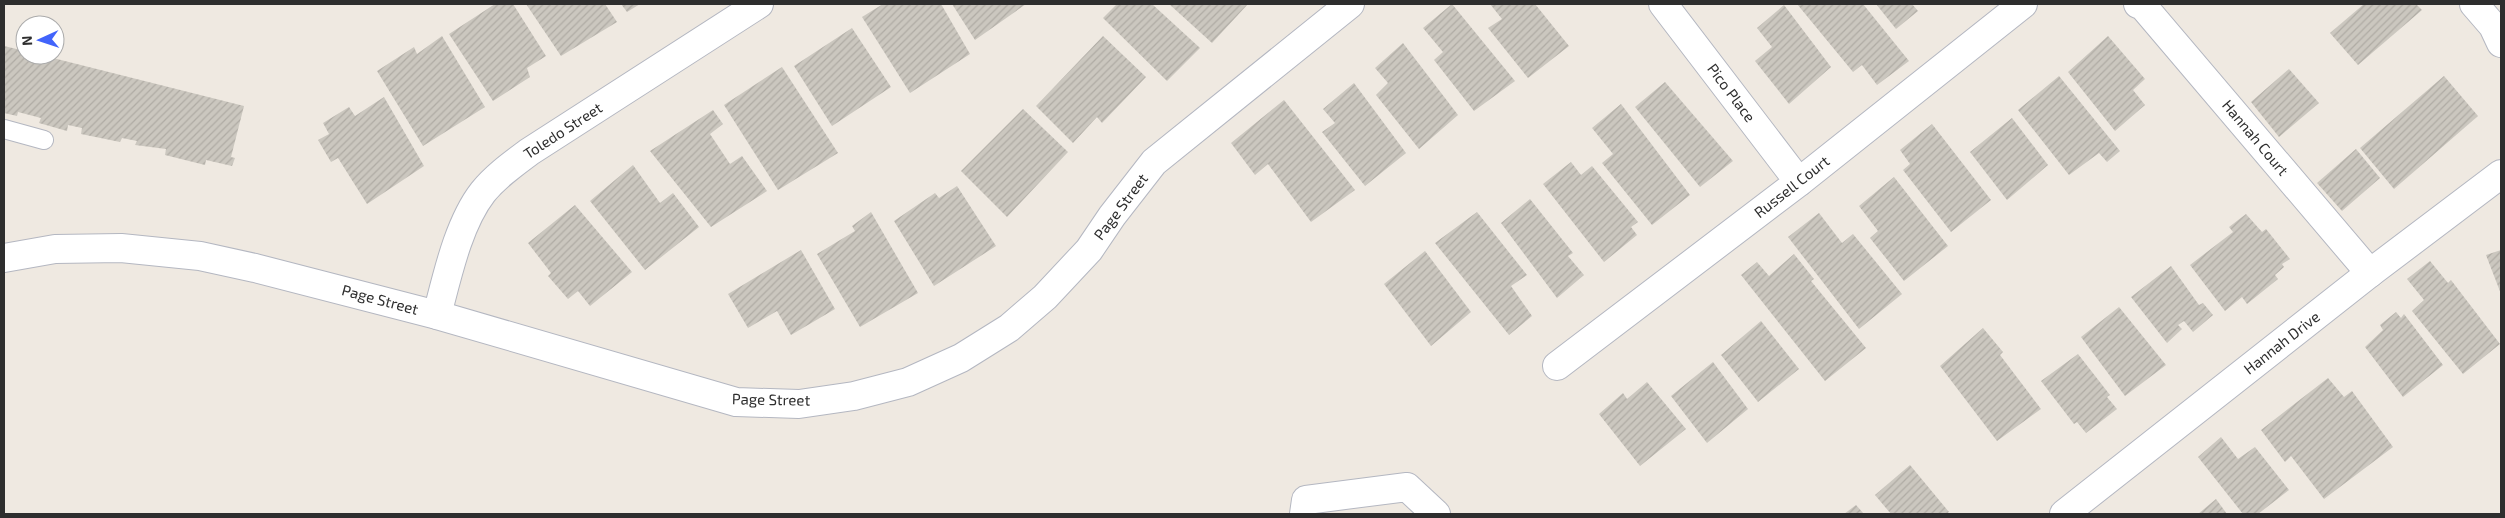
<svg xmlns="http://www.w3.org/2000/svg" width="2505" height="518" viewBox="0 0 2505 518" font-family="'Exo 2',sans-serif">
<defs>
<pattern id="building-hatch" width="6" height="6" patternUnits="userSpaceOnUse" patternTransform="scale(1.25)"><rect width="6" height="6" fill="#cbc7bf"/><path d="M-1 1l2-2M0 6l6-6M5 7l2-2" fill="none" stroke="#afaba4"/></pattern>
</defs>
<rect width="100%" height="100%" fill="#efe9e1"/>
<g fill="url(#building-hatch)">
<polygon points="495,4 513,4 546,56 527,68 530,77 493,101 449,34"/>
<polygon points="526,4 605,4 617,22 561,56"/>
<polygon points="621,4 640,4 627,12"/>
<polygon points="883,4 941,4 970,54 910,93 862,17"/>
<polygon points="952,4 1026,4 975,40"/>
<polygon points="1117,4 1152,4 1200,48 1167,81 1103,18"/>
<polygon points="1169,4 1248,4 1212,43"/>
<polygon points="1452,4 1515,81 1474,111 1434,60 1443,52 1423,28"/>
<polygon points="1490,4 1535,4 1569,46 1528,78 1488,28 1502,19"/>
<polygon points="1797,4 1863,4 1909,61 1877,85 1862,65 1853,72"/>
<polygon points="1876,4 1912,4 1918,11 1896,29"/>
<polygon points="2364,4 2416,4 2422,10 2358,65 2330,33"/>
<polygon points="1784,5 1831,67 1789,104 1755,61 1772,47 1757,28"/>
<polygon points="852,28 891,87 832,126 794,66"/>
<polygon points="442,36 485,107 423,146 377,71 414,47 417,54"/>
<polygon points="1103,36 1146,77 1102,123 1097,117 1073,143 1036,106"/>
<polygon points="2108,36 2145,79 2133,90 2145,105 2115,131 2068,72"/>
<polygon points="1403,43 1458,115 1419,149 1376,95 1388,83 1375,68"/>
<polygon points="4,46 25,51 25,55 41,55 244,106 231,157 235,158 232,166 206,160 205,165 165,155 166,149 135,145 137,141 122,138 120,142 81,134 82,128 68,125 67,131 39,123 41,118 18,112 17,116 4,113"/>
<polygon points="782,67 838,153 778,190 724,105"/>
<polygon points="2289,69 2319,103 2279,137 2251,102"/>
<polygon points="2059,76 2120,151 2107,162 2099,153 2069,175 2018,110"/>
<polygon points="2444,76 2478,116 2394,189 2360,148"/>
<polygon points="1665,82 1733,161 1700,187 1635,107"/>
<polygon points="1354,83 1406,153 1365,186 1322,132 1335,123 1323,109"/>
<polygon points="384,97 424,166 367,204 338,158 331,162 318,140 329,134 323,123 349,107 355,116"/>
<polygon points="1284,100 1355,190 1311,222 1268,164 1255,175 1231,143"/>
<polygon points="1621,104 1690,195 1652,225 1602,163 1613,154 1592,128"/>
<polygon points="1023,109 1068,152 1007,217 961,171"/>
<polygon points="713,110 723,124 710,134 730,164 742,156 767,191 711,227 650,151"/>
<polygon points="2012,118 2048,165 2007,200 1970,152"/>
<polygon points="1932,124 1991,200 1951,232 1903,170 1910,164 1900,150"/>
<polygon points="2356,149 2380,178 2342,211 2317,183"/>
<polygon points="1571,162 1581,175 1592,166 1638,222 1631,227 1637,235 1604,262 1543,184"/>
<polygon points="633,165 660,203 673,193 699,227 645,270 590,201"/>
<polygon points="1894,177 1948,246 1904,281 1870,238 1878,231 1859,206"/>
<polygon points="957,186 996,246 934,286 894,221 935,193 939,198"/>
<polygon points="1530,199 1573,253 1568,256 1584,275 1557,298 1501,223"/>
<polygon points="575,205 632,272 590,306 578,291 568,299 548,276 551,273 528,243"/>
<polygon points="871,212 918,293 860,327 817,254 855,231 852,226"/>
<polygon points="1477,212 1527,275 1511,286 1532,316 1509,335 1435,243"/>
<polygon points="1819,213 1842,243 1853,234 1902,294 1859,329 1788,237"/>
<polygon points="2246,214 2262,232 2266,229 2290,259 2282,264 2284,267 2275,275 2278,279 2247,304 2242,297 2225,311 2190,265 2233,232 2229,227"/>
<polygon points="801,250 835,309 791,335 777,311 748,328 728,294"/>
<polygon points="2501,250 2501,294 2486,255"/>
<polygon points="1425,251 1471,312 1431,346 1384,284"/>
<polygon points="1794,254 1814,279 1811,281 1866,348 1825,381 1741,275 1757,262 1769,276"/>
<polygon points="2430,261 2448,283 2451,280 2500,344 2463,374 2412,311 2424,300 2407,279"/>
<polygon points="2171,266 2199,305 2203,303 2213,315 2193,332 2184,321 2178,325 2182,329 2167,343 2131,297"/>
<polygon points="2119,307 2166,365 2125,396 2081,337"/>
<polygon points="2396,312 2401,318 2404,314 2443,365 2403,397 2365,347 2383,330 2380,325"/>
<polygon points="1761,321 1799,369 1758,402 1721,355"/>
<polygon points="1983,328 2003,352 2000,355 2041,409 1997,441 1940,366"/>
<polygon points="2078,354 2110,395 2107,397 2117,409 2086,433 2077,422 2074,424 2041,381"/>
<polygon points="1713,362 1748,409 1707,443 1671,396"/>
<polygon points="2328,378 2344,397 2352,391 2393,447 2324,499 2291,456 2285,462 2261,430"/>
<polygon points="1647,382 1686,429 1640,466 1599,414 1623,393 1627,399"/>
<polygon points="2221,437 2238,459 2255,447 2289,490 2258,514 2243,514 2198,457"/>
<polygon points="1910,465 1949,512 1946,514 1891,514 1875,495"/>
<polygon points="2216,499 2227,514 2198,514"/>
<polygon points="1856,505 1864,514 1844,514"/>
</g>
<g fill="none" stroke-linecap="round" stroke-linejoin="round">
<defs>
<polyline id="service" points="4,129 44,140"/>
<g id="minor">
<polyline points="1663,4 1799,182"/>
<polyline points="2138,4 2143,6 2370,273"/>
<polyline points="2474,4 2493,26 2501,43"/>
<polyline points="4,258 55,249 121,248 200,256 255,268 437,315 736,402 799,404 854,396 908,382 961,358 1009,328 1045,297 1089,250 1112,216 1154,162 1350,4"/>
<path d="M437 315C447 277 458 224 483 192 496 176 513 164 529 152L759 4"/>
<polyline points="1557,366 1799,182 2023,4"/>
<polyline points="1304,514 1306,500 1407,487 1436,514"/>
<polyline points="2064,514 2370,273 2501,174"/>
</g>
</defs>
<use href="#service" stroke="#b4b7c1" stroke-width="20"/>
<use href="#minor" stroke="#b4b7c1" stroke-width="30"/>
<use href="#service" stroke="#fff" stroke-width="18"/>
<use href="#minor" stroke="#fff" stroke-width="28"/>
</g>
<g text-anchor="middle" stroke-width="4" stroke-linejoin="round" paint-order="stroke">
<g font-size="15" fill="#2e2e2e" stroke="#fff">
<text transform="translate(1731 93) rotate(53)" y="5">Pico Place</text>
<text transform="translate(563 131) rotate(-33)" y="5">Toledo Street</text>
<text transform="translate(2255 138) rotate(50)" y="5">Hannah Court</text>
<text transform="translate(1792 187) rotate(-38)" y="5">Russell Court</text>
<text transform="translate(1121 207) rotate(-53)" y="5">Page Street</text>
<text transform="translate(380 300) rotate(15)" y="5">Page Street</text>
<text transform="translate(2282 343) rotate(-38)" y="5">Hannah Drive</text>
<text transform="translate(771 400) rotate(1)" y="5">Page Street</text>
</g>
</g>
<rect width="2505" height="518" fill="none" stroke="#2e2e2e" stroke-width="10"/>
<g transform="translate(40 40) rotate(267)"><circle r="24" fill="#ffffff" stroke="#ababab"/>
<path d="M0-4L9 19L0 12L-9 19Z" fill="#4264fb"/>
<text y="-8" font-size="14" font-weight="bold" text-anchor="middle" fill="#2e2e2e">N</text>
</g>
</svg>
